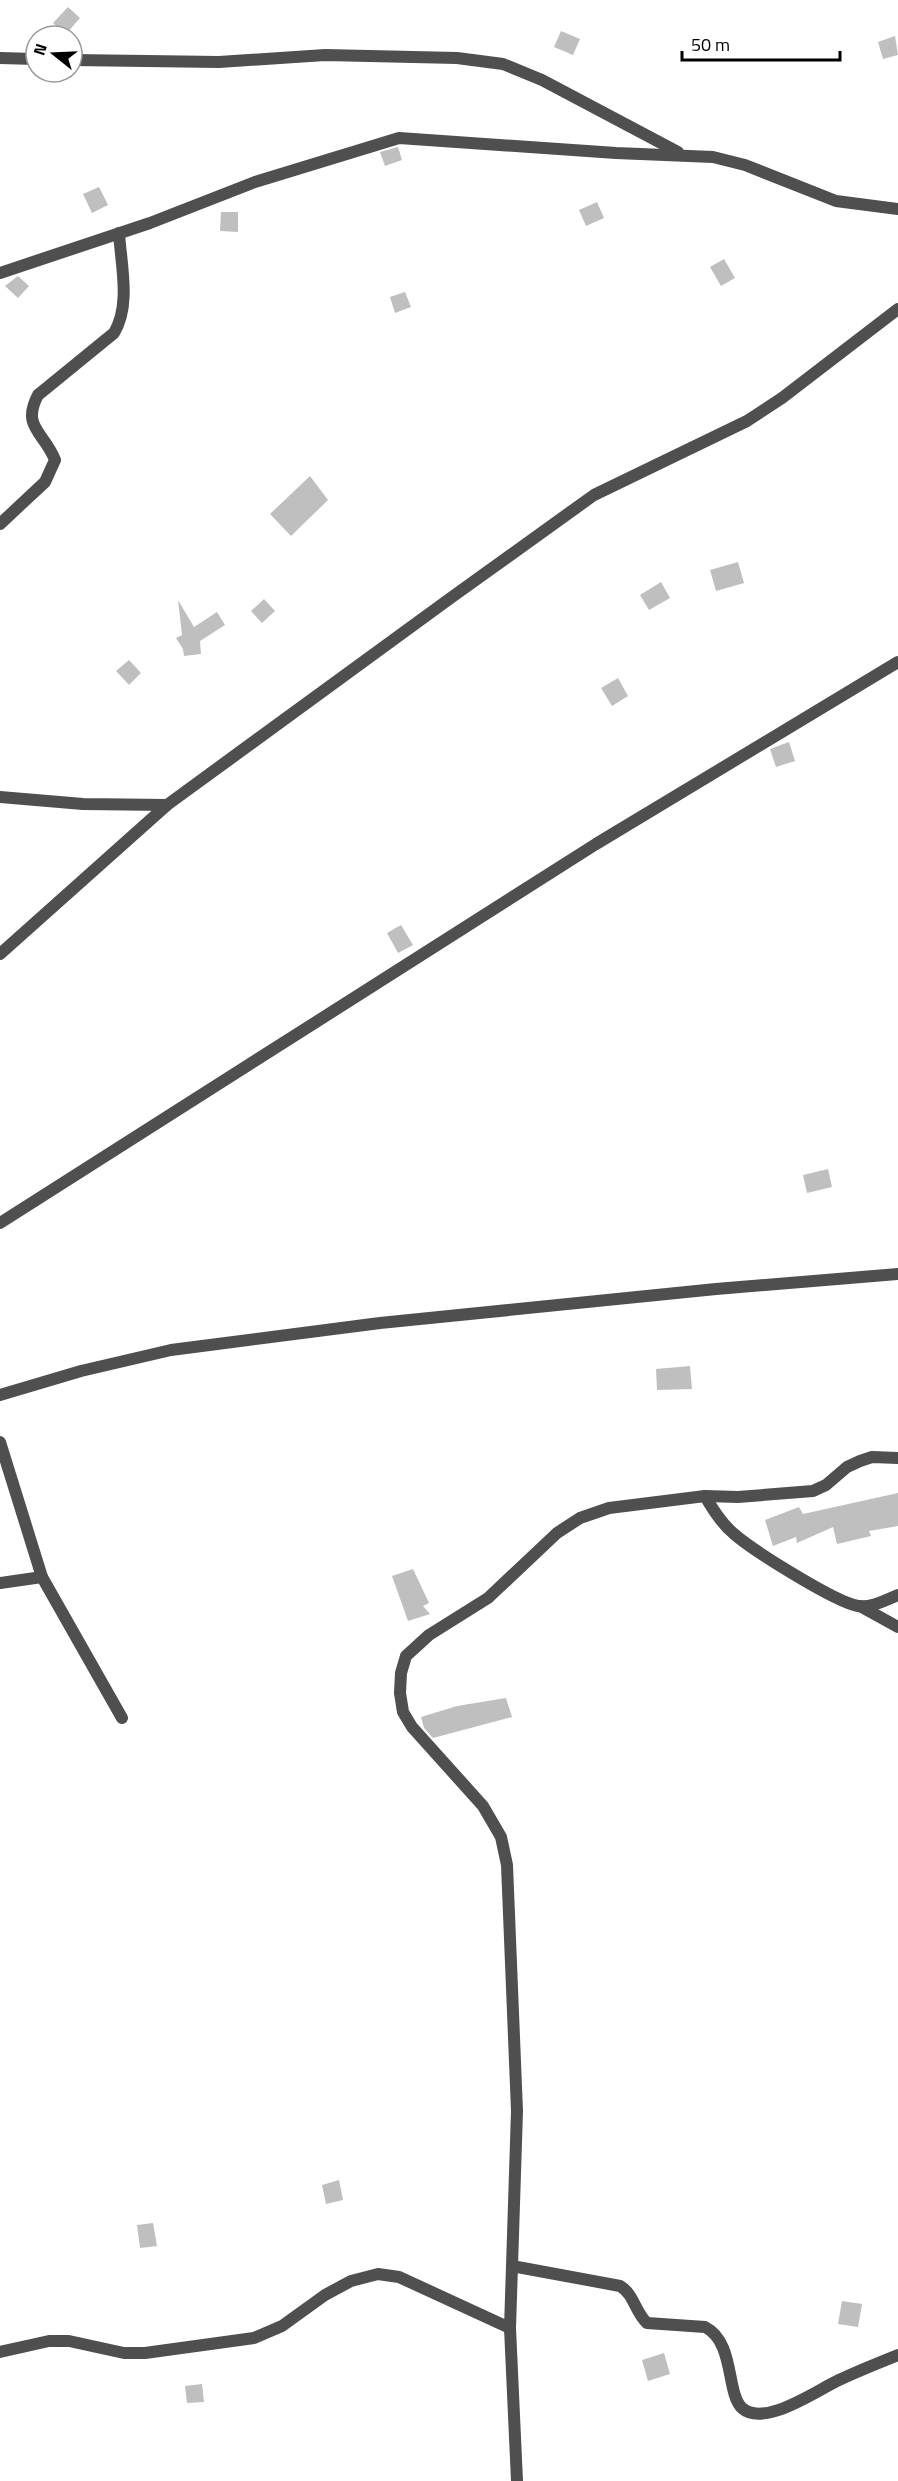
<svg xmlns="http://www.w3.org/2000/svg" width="898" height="2481" viewBox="0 0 898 2481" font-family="'Titillium Web',sans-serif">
<rect width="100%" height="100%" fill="#fff"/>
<g fill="#bfbfbf">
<polygon points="68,7 80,18 66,34 53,23"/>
<polygon points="561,31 580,39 573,55 554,47"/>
<polygon points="895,36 898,55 883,59 878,42"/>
<polygon points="398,147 402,160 385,166 380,152"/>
<polygon points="99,187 108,205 92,213 83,194"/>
<polygon points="597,202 604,218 586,226 579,210"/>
<polygon points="221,212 238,212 238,232 220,231"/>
<polygon points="724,259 735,278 721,286 710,267"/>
<polygon points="18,276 29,286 18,298 5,286"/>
<polygon points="405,292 411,307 395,313 390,297"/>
<polygon points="310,476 328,500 291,536 270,514"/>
<polygon points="738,562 744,583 716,591 710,570"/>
<polygon points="661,582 670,598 649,610 640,595"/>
<polygon points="264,599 275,611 262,623 251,611"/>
<polygon points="178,600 194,627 217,612 225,625 200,641 201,654 184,656 183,649 176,638 182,635"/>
<polygon points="129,660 141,673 129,685 116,671"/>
<polygon points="618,678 628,696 612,706 601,688"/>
<polygon points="789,742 795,761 776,767 770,749"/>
<polygon points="401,925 413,945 398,953 387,933"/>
<polygon points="828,1169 832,1187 807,1193 803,1175"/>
<polygon points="690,1366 692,1389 657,1390 656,1369"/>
<polygon points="898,1493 898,1526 869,1531 871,1536 837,1544 833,1527 797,1543 796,1537 773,1546 765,1520 799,1507 803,1514"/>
<polygon points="413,1569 429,1603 423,1606 430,1614 408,1621 392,1576"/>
<polygon points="506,1698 512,1717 433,1738 424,1728 421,1717 457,1706"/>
<polygon points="339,2180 343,2200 326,2204 322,2185"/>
<polygon points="153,2223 157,2246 140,2248 137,2225"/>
<polygon points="842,2301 862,2304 858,2327 838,2324"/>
<polygon points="664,2353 670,2374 648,2381 642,2360"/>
<polygon points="202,2384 204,2402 187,2403 185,2386"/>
</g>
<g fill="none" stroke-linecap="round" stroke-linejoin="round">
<g stroke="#4f4f4f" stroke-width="12">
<polyline points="0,58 36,59"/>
<polyline points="72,60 219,62 325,55 457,58 503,64 542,80 678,152"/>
<polyline points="0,273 150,223 255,182 399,138 616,153 713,157 745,165 836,201 898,209"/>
<path d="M0 524 45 482 55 460C44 432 21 427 38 395L114 333C131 305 121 265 119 233"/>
<polyline points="0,797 83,804 167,805"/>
<polyline points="0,954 167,805 452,597 594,495 747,421 782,398 898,309"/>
<polyline points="0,1223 596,844 898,662"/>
<polyline points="0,1395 81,1371 171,1350 380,1323 716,1289 898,1274"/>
<polyline points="0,1442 42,1577 122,1718"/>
<path d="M705 1496C713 1510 721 1523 733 1533 752 1550 835 1602 858 1606 871 1608 886 1600 898 1595"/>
<polyline points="0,1583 42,1577"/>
<polyline points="860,1606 898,1627"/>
<path d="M512 2266 620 2286C634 2294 635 2312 647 2323L705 2327C735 2342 726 2393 742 2408 764 2428 817 2390 839 2380 858 2371 878 2363 898 2355"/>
<polyline points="0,2352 49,2341 69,2341 124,2353 145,2353 254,2338 282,2326 325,2295 351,2281 378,2274 399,2277 510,2328"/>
<polyline points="517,2481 510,2328 517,2111 507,1865 501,1837 483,1806 412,1727 403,1712 400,1693 401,1673 406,1656 429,1635 488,1598 557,1533 580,1518 609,1508 705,1496 738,1497 813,1491 826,1485 847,1467 860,1461 872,1457 898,1458"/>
</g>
</g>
<g transform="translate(54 54) rotate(288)"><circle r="28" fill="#ffffff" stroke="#999999" stroke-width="1.5"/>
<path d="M0-4.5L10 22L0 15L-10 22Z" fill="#000000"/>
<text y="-9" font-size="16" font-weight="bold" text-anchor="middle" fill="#000000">N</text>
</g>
<path d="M682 51v9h158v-9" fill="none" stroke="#000000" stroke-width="3"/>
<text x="691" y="51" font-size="18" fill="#000000" stroke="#ffffff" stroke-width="4.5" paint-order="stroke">50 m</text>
</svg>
